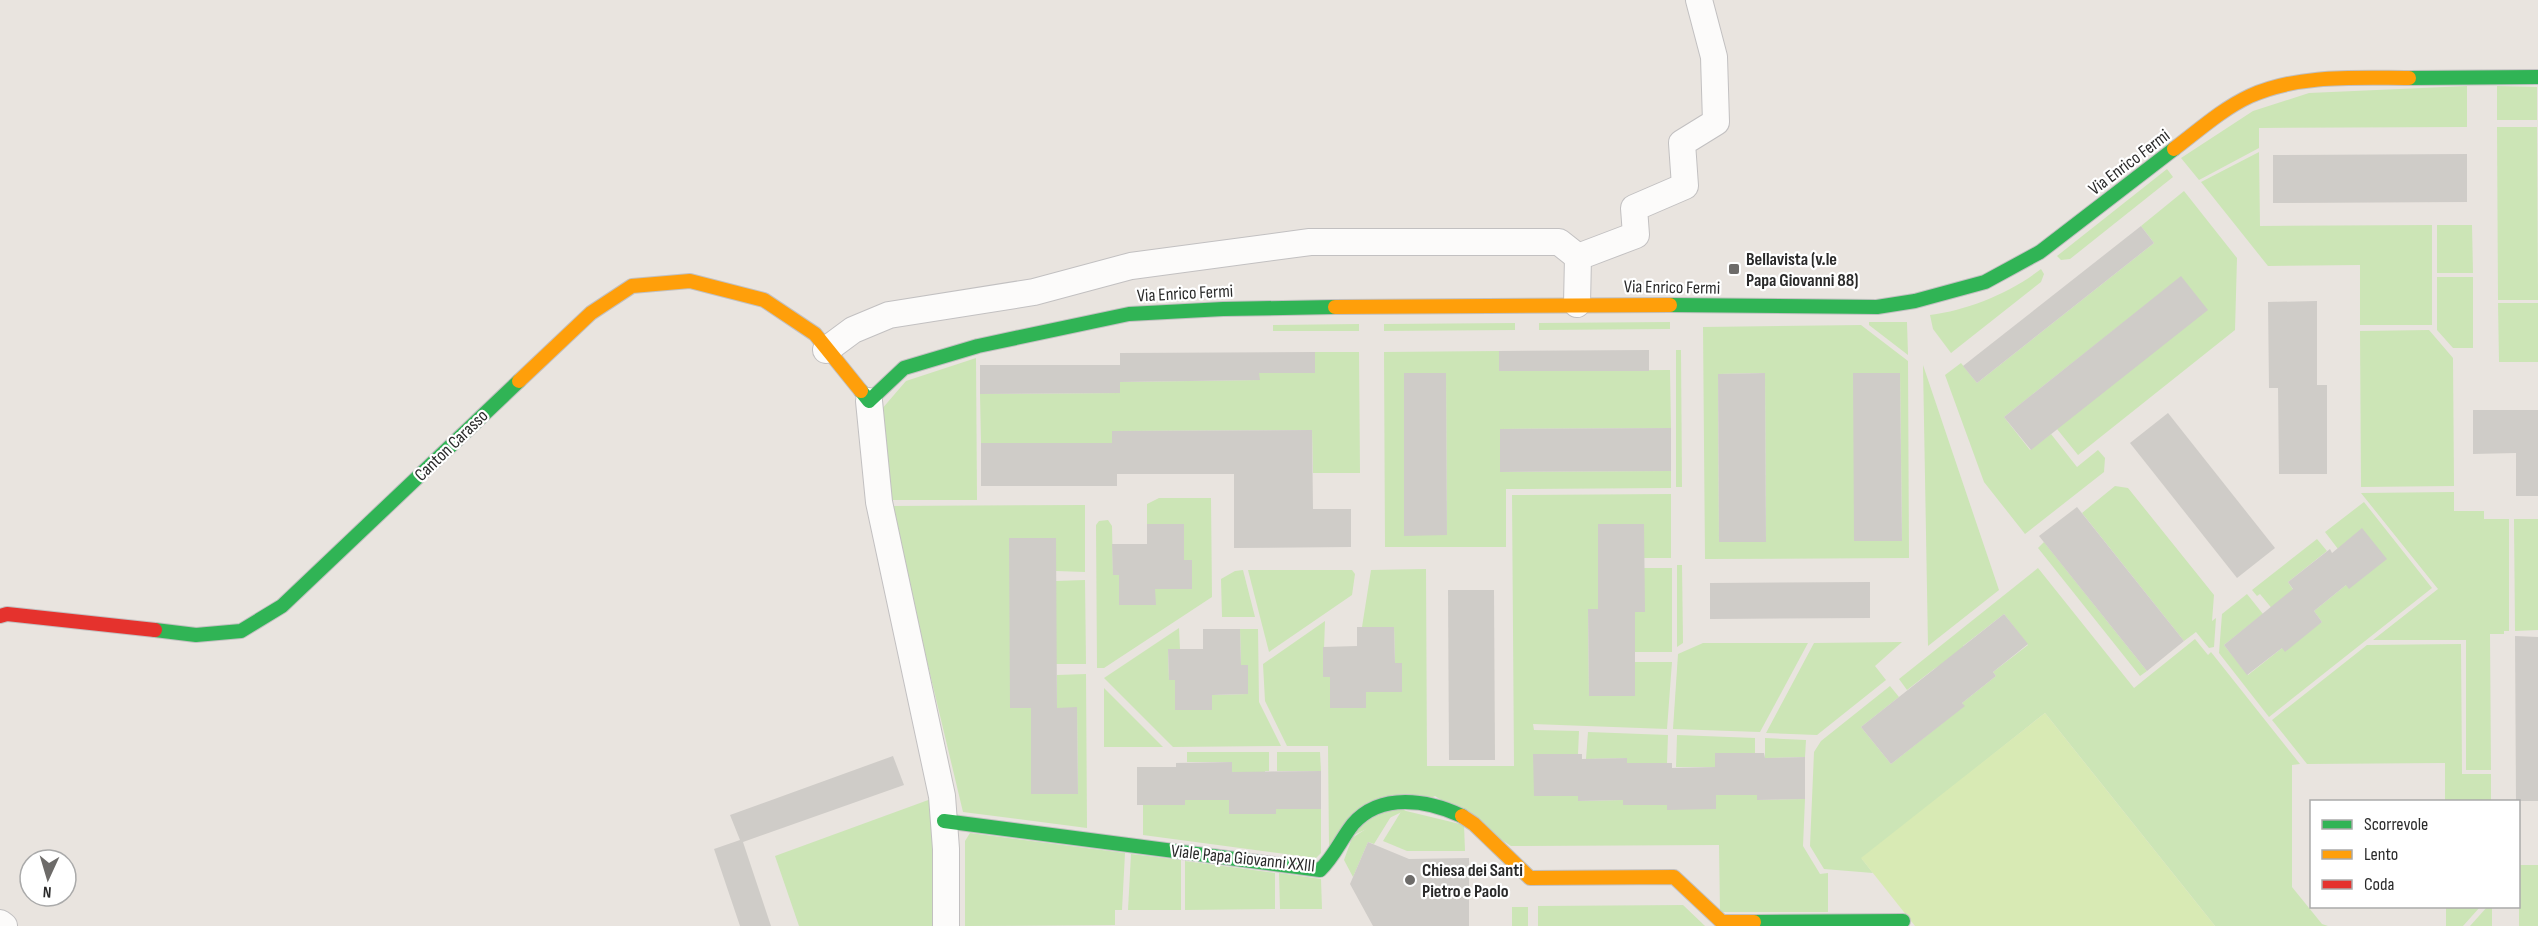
<svg xmlns="http://www.w3.org/2000/svg" width="2538" height="926" viewBox="0 0 2538 926" font-family="'Sofia Sans Condensed',sans-serif">
<rect width="100%" height="100%" fill="#e9e4df"/>
<g fill="#cce5b6" fill-rule="evenodd">
<polygon points="2467,86 2467,127 2259,128 2259,148 2199,180 2181,158 2253,111 2309,93"/>
<polygon points="2497,86 2537,87 2537,120 2497,120"/>
<polygon points="2497,127 2537,127 2538,300 2498,300"/>
<polygon points="2259,152 2260,226 2432,225 2432,325 2360,325 2360,265 2268,266 2201,182"/>
<polygon points="2167,169 2173,177 2070,259 2061,260 2057,256"/>
<polygon points="2184,191 2237,258 2235,330 2078,455 2057,429 2181,277 2004,417 2030,450 2051,434 2077,467 2098,450 2105,458 2104,472 2025,534 1984,482 1945,375 1961,363 1977,383 2154,243 2141,226"/>
<polygon points="2437,225 2472,225 2473,273 2437,273"/>
<path d="M2041 269 2044 274 2041 282 1951 353 1933 329 1930 315C1968 310 2010 293 2041 269Z"/>
<polygon points="2437,277 2473,277 2473,348 2453,348 2437,330"/>
<polygon points="2498,303 2538,303 2538,362 2499,362"/>
<polygon points="1670,322 1670,329 1539,330 1539,323"/>
<polygon points="1869,322 1907,322 1908,355 1869,325"/>
<polygon points="1515,323 1515,330 1384,331 1384,324"/>
<polygon points="1359,324 1359,331 1273,331 1273,325"/>
<path d="M1861 325 1908 361 1909 558 1705 559 1703 327ZM1765 373 1766 541 1719 542 1718 374ZM1853 373H1900L1902 540Z"/>
<polygon points="2429,330 2453,358 2454,486 2361,487 2360,331"/>
<polygon points="1676,350 1681,350 1682,487 1676,487"/>
<path d="M1499 351 1500 371 1670 370 1671 428 1500 429V472L1671 471V488L1506 489V547H1385L1384 352ZM1404 373H1446L1447 535H1404Z"/>
<polygon points="1315,352 1359,352 1360,473 1313,473 1312,430 1112,431 1112,443 981,443 980,394 1120,393 1120,382 1259,380 1259,373 1315,372"/>
<polygon points="976,358 977,500 889,500 881,410 906,381"/>
<polygon points="1923,365 1999,590 1928,646"/>
<polygon points="2115,486 2128,488 2214,595 2212,621 2216,618 2214,647 2209,648 2196,632 2184,641 2082,513"/>
<polygon points="2454,492 2454,511 2484,511 2484,519 2509,519 2509,631 2504,631 2504,634 2490,634 2491,770 2466,770 2466,640 2373,640 2438,589 2361,493"/>
<polygon points="1671,494 1671,558 1644,558 1644,524 1598,524 1598,609 1588,609 1589,696 1635,696 1635,662 1672,662 1667,729 1533,724 1534,730 1579,731 1578,754 1534,755 1534,796 1578,796 1579,801 1623,800 1624,805 1667,805 1716,795 1757,795 1757,800 1805,799 1803,846 1820,874 1828,873 1828,912 1720,912 1719,845 1511,846 1435,796 1329,847 1328,746 1287,746 1265,701 1263,664 1325,621 1323,677 1330,677 1330,708 1366,708 1366,677 1402,692 1402,663 1395,663 1394,627 1362,627 1371,570 1426,569 1427,766 1514,766 1512,495"/>
<polygon points="1159,498 1211,498 1212,597 1104,668 1097,668 1096,525 1099,521 1108,520 1112,526 1113,575 1119,575 1119,605 1155,605 1155,575 1159,575 1159,589 1192,589 1192,561 1184,560 1184,525 1147,524 1147,504"/>
<polygon points="2364,502 2432,588 2269,717 2219,653 2222,614 2247,594 2263,614 2224,645 2248,675 2282,648 2322,622 2314,611 2346,585 2338,549 2325,532"/>
<polygon points="1085,505 1085,572 1056,571 1031,708 1031,793 1078,793 1077,708 1057,708 1057,675 1086,674 1087,828 963,812 890,506"/>
<polygon points="2514,519 2538,519 2538,630 2515,631"/>
<polygon points="2317,539 2327,551 2288,582 2296,594 2274,611 2260,594 2257,596 2252,590"/>
<polygon points="2044,542 2147,671 2140,676 2038,548"/>
<polygon points="1677,565 1682,565 1683,643 1677,647"/>
<polygon points="1644,568 1672,568 1672,652 1635,652 1635,612 1644,612"/>
<polygon points="2038,568 2134,688 2195,639 2208,655 2211,652 2300,764 2292,765 2292,887 2322,924 2328,926 2215,926 2045,713 1862,859 1873,873 1824,869 1810,846 1814,752 1821,741 1890,686 1899,697 1861,727 1891,764 1964,706 1962,703 1996,676 1993,672 2028,645 2004,614 1963,646 1965,650 1934,669 1907,690 1899,679"/>
<polygon points="1243,570 1255,617 1222,617 1221,579 1235,571"/>
<polygon points="1248,570 1352,570 1355,574 1352,595 1269,652"/>
<polygon points="1085,580 1086,664 1056,664 1056,581"/>
<polygon points="1179,628 1180,649 1168,650 1169,680 1175,680 1176,710 1211,710 1211,680 1215,695 1248,694 1248,666 1241,665 1240,629 1258,629 1259,702 1281,746 1173,747 1104,678"/>
<polygon points="1902,642 1875,666 1886,680 1817,735 1766,733 1814,643"/>
<polygon points="1703,643 1808,643 1760,732 1673,729 1678,654"/>
<polygon points="2461,644 2462,774 2491,774 2491,801 2445,801 2445,763 2307,764 2272,720 2367,645"/>
<polygon points="1104,688 1163,747 1104,747"/>
<polygon points="1588,732 1668,735 1667,763 1627,763 1626,758 1586,759"/>
<polygon points="1677,735 1755,738 1755,753 1716,753 1715,767 1676,767"/>
<polygon points="1765,738 1806,740 1805,757 1765,758"/>
<polygon points="1187,752 1269,752 1269,771 1265,771 1265,774 1232,774 1232,762 1187,762"/>
<polygon points="1277,752 1320,752 1321,771 1277,771"/>
<polygon points="931,799 938,926 799,926 775,856"/>
<polygon points="1185,800 1229,800 1276,814 1276,809 1321,809 1321,853 1316,858 1143,835 1143,805 1185,805"/>
<polygon points="1395,810 1374,844 1368,842 1353,877 1344,860 1352,838"/>
<polygon points="1402,810 1464,825 1465,851 1407,851 1383,841"/>
<polygon points="970,833 1125,853 1122,910 1115,910 1115,925 965,926 965,841"/>
<polygon points="1131,854 1181,860 1181,910 1128,910"/>
<polygon points="1185,861 1275,873 1275,909 1185,910"/>
<rect x="2519" y="865" width="19" height="61"/>
<polygon points="1279,873 1321,879 1322,909 1280,909"/>
<polygon points="1683,905 1705,926 1538,926 1538,906"/>
<rect x="1512" y="907" width="16" height="19"/>
<polygon points="2446,907 2446,906 2480,907 2463,926 2446,926"/>
<polygon points="2487,907 2492,907 2492,926 2470,926"/>
</g>
<polygon fill="#d8eab4" points="2045,713 2215,926 1915,926 1861,858"/>
<g fill="#cfccc8">
<polygon points="2467,154 2467,202 2273,203 2273,155"/>
<polygon points="2141,226 2154,243 1977,383 1963,366"/>
<polygon points="2181,276 2208,310 2031,450 2004,417"/>
<polygon points="2317,301 2317,385 2327,385 2327,474 2279,474 2278,388 2269,388 2268,302"/>
<polygon points="1649,350 1649,371 1499,371 1499,351"/>
<polygon points="1315,352 1315,373 1259,373 1260,380 1120,382 1120,393 980,394 980,365 1120,365 1120,353"/>
<polygon points="1404,373 1446,373 1447,535 1404,536"/>
<polygon points="1765,373 1766,542 1719,542 1718,374"/>
<polygon points="1853,373 1900,373 1902,541 1854,541"/>
<polygon points="2473,410 2538,410 2538,496 2516,496 2516,453 2473,454"/>
<polygon points="2168,413 2275,548 2237,578 2130,443"/>
<polygon points="1671,428 1671,471 1500,472 1500,429"/>
<polygon points="1312,430 1313,509 1351,509 1351,547 1234,548 1234,474 1117,474 1117,486 981,486 981,443 1112,443 1112,431"/>
<polygon points="2077,507 2184,641 2147,671 2039,536"/>
<polygon points="1147,524 1184,524 1184,560 1192,560 1192,589 1155,589 1156,605 1119,605 1119,575 1113,575 1112,544 1147,544"/>
<polygon points="1598,524 1644,524 1645,612 1635,612 1635,696 1589,696 1588,609 1598,609"/>
<polygon points="2362,528 2387,559 2349,589 2346,585 2314,611 2322,622 2285,652 2282,648 2247,675 2224,645 2293,589 2288,582 2330,549 2332,553"/>
<polygon points="1009,538 1056,538 1057,708 1077,707 1078,794 1031,794 1031,708 1010,708"/>
<polygon points="1870,582 1870,618 1710,619 1710,583"/>
<polygon points="1448,590 1494,590 1495,760 1449,760"/>
<polygon points="2004,614 2028,644 1993,672 1996,676 1962,703 1965,706 1891,764 1861,727"/>
<polygon points="1357,627 1394,627 1395,663 1402,663 1402,692 1366,692 1366,708 1330,708 1330,677 1323,677 1323,647 1357,646"/>
<polygon points="1203,629 1240,629 1241,665 1248,665 1248,694 1212,695 1212,710 1175,710 1175,680 1169,680 1168,649 1203,649"/>
<polygon points="2515,636 2538,637 2538,801 2516,801"/>
<polygon points="1715,753 1764,753 1765,758 1805,757 1805,799 1757,800 1757,795 1716,795 1716,809 1667,810 1667,805 1623,805 1623,800 1578,801 1578,796 1534,796 1533,754 1582,754 1582,759 1627,758 1627,763 1672,763 1672,768 1715,767"/>
<polygon points="893,756 904,785 743,842 771,926 740,926 714,849 740,840 730,815"/>
<polygon points="1232,762 1232,772 1321,771 1321,809 1276,809 1276,814 1229,814 1229,800 1185,800 1185,805 1137,805 1137,767 1176,767 1176,763"/>
<polygon points="1368,842 1409,859 1469,858 1469,926 1373,926 1350,884"/>
</g>
<g fill="none" stroke-linecap="round" stroke-linejoin="round">
<defs>
<g id="street">
<polyline points="1577,304 1578,257 1636,235 1634,208 1685,186 1682,143 1716,122 1714,57 1699,0"/>
<polyline points="826,350 853,330 889,315 1034,292 1131,266 1310,242 1559,242 1578,257"/>
<polyline points="869,401 879,502 942,796 946,849 946,926"/>
<polyline points="0,923 4,926"/>
</g>
<g id="fast">
<polyline points="2409,78 2538,77"/>
<polyline points="1670,305 1877,307 1915,301 1985,282 2040,252 2174,149"/>
<polyline points="861,391 869,401 904,368 978,346 1129,314 1223,309 1335,307"/>
<polyline points="155,630 196,635 241,631 282,606 519,381"/>
<path d="M944 821 1320 870C1334 857 1341 839 1353 824 1381 792 1428 800 1462 816"/>
<polyline points="1754,922 1903,921"/>
</g>
<g id="slow">
<path d="M2174 149C2198 131 2222 109 2250 96 2299 74 2357 78 2409 78"/>
<polyline points="1335,307 1670,305"/>
<polyline points="519,381 591,313 632,286 690,281 764,300 815,334 861,391"/>
<polyline points="1462,816 1474,824 1530,878 1674,877 1722,922 1754,922"/>
</g>
<polyline id="jam" points="0,616 7,614 155,630"/>
</defs>
<use href="#street" stroke="#c2c0c1" stroke-width="28"/>
<use href="#fast" stroke="#c2c0c1" stroke-width="16"/>
<use href="#slow" stroke="#c2c0c1" stroke-width="16"/>
<use href="#jam" stroke="#c2c0c1" stroke-width="16"/>
<use href="#street" stroke="#fcfbfa" stroke-width="26"/>
<use href="#fast" stroke="#30b455" stroke-width="14"/>
<use href="#slow" stroke="#ff9f0a" stroke-width="14"/>
<use href="#jam" stroke="#e5322d" stroke-width="14"/>
</g>
<g fill="#6d6b69" stroke="#fff" stroke-width="2">
<rect x="1728" y="263" width="12" height="12" rx="3"/>
<circle cx="1410" cy="880" r="6"/>
</g>
<g text-anchor="middle" stroke-width="4.5" stroke-linejoin="round" paint-order="stroke">
<g font-size="18" fill="#2a2a2a" stroke="#fff">
<text transform="translate(2129 162) rotate(-37)" y="6">Via Enrico Fermi</text>
<text transform="translate(1672 287) rotate(1)" y="6">Via Enrico Fermi</text>
<text transform="translate(1185 293) rotate(-3)" y="6">Via Enrico Fermi</text>
<text transform="translate(451 445) rotate(-44)" y="6">Canton Carasso</text>
<text transform="translate(1243 858) rotate(6)" y="6">Viale Papa Giovanni XXIII</text>
</g>
<g font-size="18" font-weight="bold" fill="#2a2a2a" stroke="#fff" text-anchor="start">
<text x="1746" y="265">Bellavista (v.le<tspan x="1746" dy="21">Papa Giovanni 88)</tspan></text>
<text x="1422" y="876">Chiesa dei Santi<tspan x="1422" dy="21">Pietro e Paolo</tspan></text>
</g>
</g>
<rect x="2310" y="800" width="210" height="108" fill="#ffffff" stroke="#aaaaaa" stroke-width="1.5"/>
<rect x="2322" y="820" width="30" height="9" fill="#30b455" stroke="#aaaaaa" stroke-width="1.5"/>
<text x="2364" y="830" font-size="18" fill="#2a2a2a">Scorrevole</text>
<rect x="2322" y="850" width="30" height="9" fill="#ff9f0a" stroke="#aaaaaa" stroke-width="1.5"/>
<text x="2364" y="860" font-size="18" fill="#2a2a2a">Lento</text>
<rect x="2322" y="880" width="30" height="9" fill="#e5322d" stroke="#aaaaaa" stroke-width="1.5"/>
<text x="2364" y="890" font-size="18" fill="#2a2a2a">Coda</text>
<g transform="translate(48 878) rotate(184)"><circle r="28" fill="#ffffff" stroke="#aaaaaa" stroke-width="1.5"/>
<path d="M0-4.5L10 22L0 15L-10 22Z" fill="#6d6b69"/>
<text y="-9" font-size="16" font-weight="bold" text-anchor="middle" fill="#2a2a2a">N</text>
</g>
</svg>
